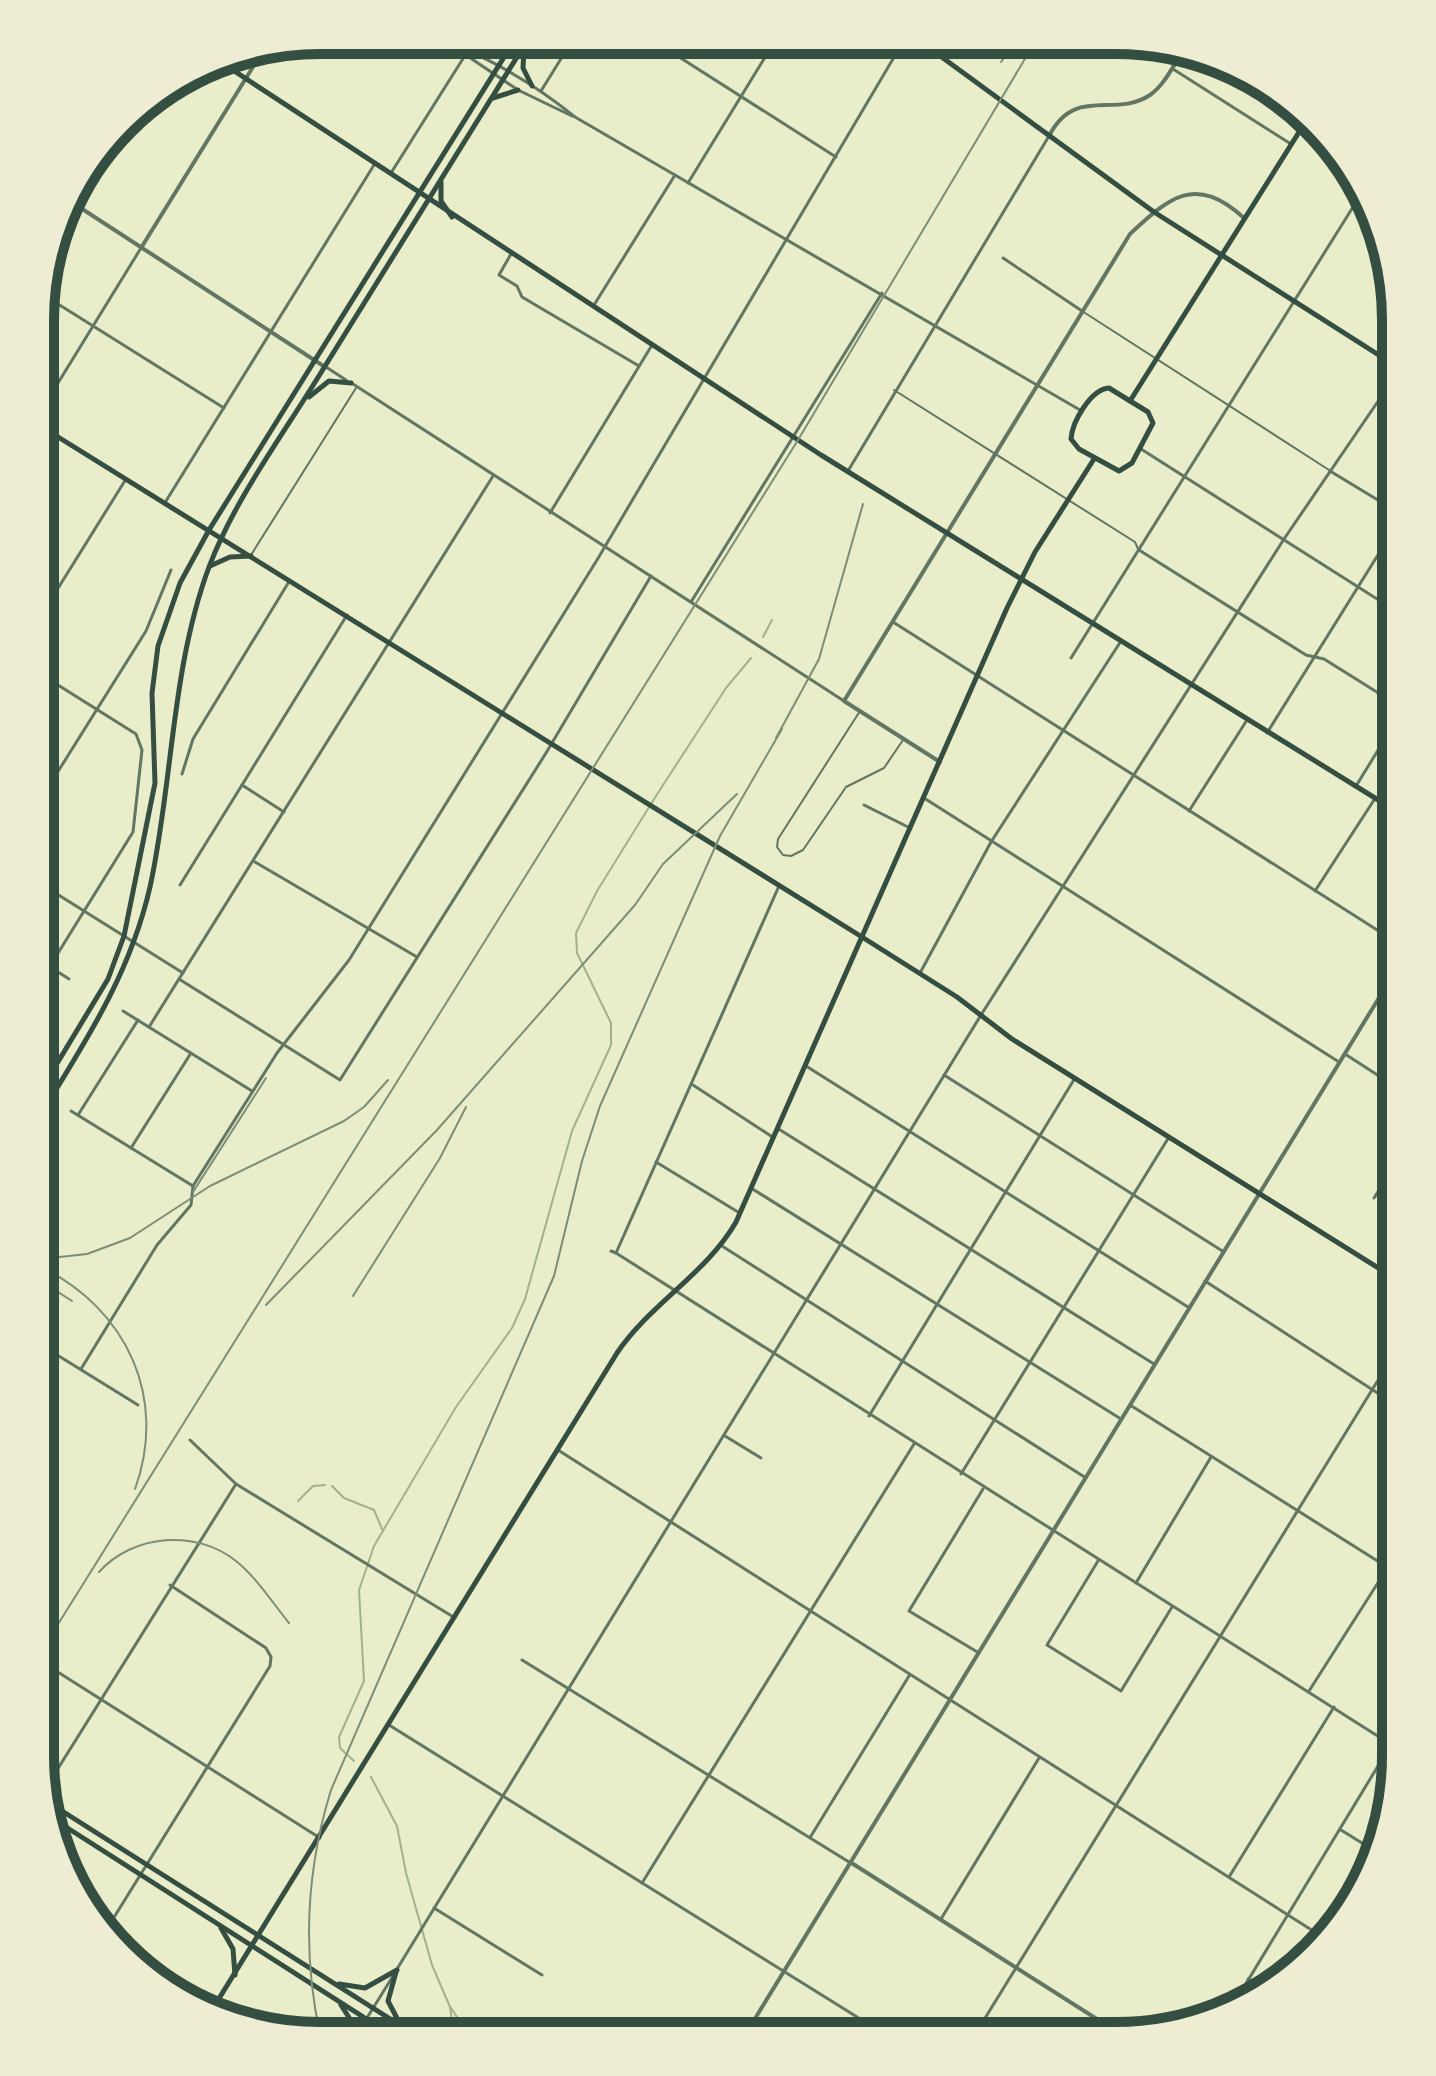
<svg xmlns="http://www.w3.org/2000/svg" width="1436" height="2076" viewBox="0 0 1436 2076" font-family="'Nunito Sans',sans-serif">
<rect width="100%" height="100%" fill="#e9edc9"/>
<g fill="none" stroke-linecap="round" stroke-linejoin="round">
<g stroke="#a3b18a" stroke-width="2">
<polyline points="763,637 772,620"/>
<polyline points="332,1486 344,1498 374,1510 382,1529"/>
<polyline points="298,1501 313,1486 325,1485"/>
<polyline points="354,1761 340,1748 339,1737 364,1681 359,1590 374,1546 456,1407 512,1328 525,1299 572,1131 611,1045 611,1023 577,953 576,933 597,891 656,796 726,688 751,658"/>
<polyline points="371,1777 397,1826 406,1873 432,1965 450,2007 454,2034"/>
<polyline points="451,2008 468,2034"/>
</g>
<g stroke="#617663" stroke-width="2">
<polyline points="1082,311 1329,470"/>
<polyline points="894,390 1135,542 1138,549"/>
<polyline points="251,555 356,388"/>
<polyline points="860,711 778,839 777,847 783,855 791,856 803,850 846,787 884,768 903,740"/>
</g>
<g stroke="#617663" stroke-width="3">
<path d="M444 40C491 59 536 85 575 117L1080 410"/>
<polyline points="654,41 836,157"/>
<polyline points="448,43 518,90 572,116"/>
<polyline points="1173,69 1291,144"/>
<polyline points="541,91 572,41"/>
<polyline points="391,173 464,57"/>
<polyline points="688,183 775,41"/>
<polyline points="511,254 499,275 517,286 522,297 639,366"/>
<polyline points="1003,258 1082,311"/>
<polyline points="42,294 224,408"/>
<polyline points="594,305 675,175"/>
<polyline points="326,367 346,380"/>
<polyline points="353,384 844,701"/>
<polyline points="42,409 141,248"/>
<polyline points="1141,449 1396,611"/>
<polyline points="848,471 1049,136"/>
<polyline points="1330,471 1396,511"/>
<polyline points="166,501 374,165"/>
<polyline points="550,513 652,345"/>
<polyline points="1139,550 1306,655 1324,659 1396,704"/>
<polyline points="691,602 882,293"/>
<polyline points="42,614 126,479"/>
<polyline points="893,622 1396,942"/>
<polyline points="1071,658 1363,191"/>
<polyline points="42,675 136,734 142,750 133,832 50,966"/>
<polyline points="1267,733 1396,526"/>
<polyline points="182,774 193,739 290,580"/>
<polyline points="1356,786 1396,721"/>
<polyline points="42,797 146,631 171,570"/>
<polyline points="924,798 1339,1062"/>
<polyline points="864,805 910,828"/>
<polyline points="1189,811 1247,720"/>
<polyline points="284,812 242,785 347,615"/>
<polyline points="255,862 417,957"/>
<polyline points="41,884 183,973"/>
<polyline points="180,885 242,785"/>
<polyline points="1315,891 1374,800"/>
<polyline points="41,961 69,979"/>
<polyline points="920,973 991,842 1121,641"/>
<polyline points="179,979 340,1080 546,753 651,576"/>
<polyline points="123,1011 252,1091"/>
<polyline points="149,1027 493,476"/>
<polyline points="1345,1054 1396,1087"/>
<polyline points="806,1066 1188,1307"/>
<polyline points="944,1075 1224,1252"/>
<polyline points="693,1085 774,1138"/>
<polyline points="71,1111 193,1186"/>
<polyline points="78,1115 138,1020"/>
<polyline points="777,1128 1154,1364"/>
<polyline points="131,1148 191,1053"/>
<polyline points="656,1162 738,1212"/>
<polyline points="751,1188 1121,1419"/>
<polyline points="1374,1198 1396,1163"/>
<polyline points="722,1246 1086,1478"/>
<polyline points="611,1251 616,1253 779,886"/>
<polyline points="616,1253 1395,1747"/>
<polyline points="1205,1281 1396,1405"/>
<polyline points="41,1345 138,1405"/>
<polyline points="41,1365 50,1350"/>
<polyline points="81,1369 157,1245 191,1205 193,1186 277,1053 349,960 597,560 903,42"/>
<polyline points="1130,1405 1395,1572"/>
<polyline points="869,1416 1075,1078"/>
<polyline points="725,1436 761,1458"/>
<polyline points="190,1440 236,1484 455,1618"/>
<polyline points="558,1450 1321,1936"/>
<polyline points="961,1474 1169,1137"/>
<polyline points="1098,1561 1047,1645 1121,1691 1172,1607"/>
<polyline points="1136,1583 1211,1457"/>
<polyline points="979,1653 909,1611 983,1489"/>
<polyline points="40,1657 53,1669 320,1838"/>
<polyline points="522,1660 849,1862"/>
<polyline points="1309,1691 1395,1556"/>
<polyline points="389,1725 886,2035"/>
<polyline points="47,1786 236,1484"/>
<polyline points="1341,1830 1370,1848"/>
<polyline points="811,1836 909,1676"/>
<polyline points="1229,1877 1334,1707"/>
<polyline points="642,1883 914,1444"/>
<polyline points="434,1908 542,1975"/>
<polyline points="941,1919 1039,1758"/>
<polyline points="108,1927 270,1666 271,1657 266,1648 170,1585"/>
<polyline points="397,1969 981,1015 1284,539 1396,375"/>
<polyline points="1248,1979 1262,1988"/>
<polyline points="1230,2010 1395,1738"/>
<polyline points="357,2034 393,1976"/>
<polyline points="974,2036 1396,1351"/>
</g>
<g stroke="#617663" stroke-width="4">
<path d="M1049 136C1075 85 1114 119 1150 95 1164 85 1172 68 1181 54"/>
<polyline points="70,201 325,367"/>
<polyline points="141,248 264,49"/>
<path d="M940 762 844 701 1130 234C1170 197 1195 174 1244 218"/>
<polyline points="850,1862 1122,2035"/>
<polyline points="745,2035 1396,970"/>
</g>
<g stroke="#344e41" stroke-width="5">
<polyline points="921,42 1154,212 1396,366"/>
<polyline points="219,61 821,455 1396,811"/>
<path d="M1109 388 1148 412 1153 423 1132 463 1119 471 1079 449 1071 439C1072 422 1091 389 1109 388Z"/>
<polyline points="1130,401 1306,121"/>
<polyline points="42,427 862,937 957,997 1012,1039 1396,1279"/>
<path d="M215 2005 617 1353C651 1303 706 1274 736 1222L1007 608 1035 552 1094 459"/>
</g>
<g stroke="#344e41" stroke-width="5">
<polyline points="524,50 523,68 532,86"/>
<polyline points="493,98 518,90"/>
<polyline points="441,182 441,201 452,217"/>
<polyline points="309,397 329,381 351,383"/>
<polyline points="210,566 230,557 251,556"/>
<polyline points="41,1090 108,979 124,936 155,783 152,693 158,646 180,583 209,530 514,41"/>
<path d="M41 1114C87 1039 130 974 150 887 173 782 171 669 209 567 234 501 280 439 317 379 387 266 457 153 527 41"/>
<polyline points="51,1804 414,2034"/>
<polyline points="55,1820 390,2034"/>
<polyline points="221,1928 233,1949 235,1975"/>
<polyline points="396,1972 388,2001 399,2022"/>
<polyline points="339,1984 365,1988 397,1970"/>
<polyline points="341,2005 350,2019 351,2034"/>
</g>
<g stroke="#7c8e77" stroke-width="2">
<polyline points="1001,62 1015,42"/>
<polyline points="776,738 819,659 863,504"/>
<polyline points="193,1192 266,1078"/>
<polyline points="41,1259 87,1254 130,1238 210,1186 344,1121 364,1107 388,1080"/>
<path d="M41 1267C127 1309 168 1398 135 1489"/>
<polyline points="41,1281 72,1301"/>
<polyline points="353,1296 440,1158 466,1107"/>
<polyline points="266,1305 437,1130 635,905 663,864 737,794"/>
<path d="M99 1572C133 1534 196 1529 236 1561 257 1578 272 1602 289 1623"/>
<polyline points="40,1653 798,440 1035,42"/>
<path d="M320 2034C302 1951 306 1871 331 1790L554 1276 582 1161 600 1106 720 836 782 729"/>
</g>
</g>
<path d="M0 0H1436V2076H0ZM320 54H1116A266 266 0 0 1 1382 320V1756A266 266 0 0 1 1116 2022H320A266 266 0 0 1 54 1756V320A266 266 0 0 1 320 54Z" fill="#eeecd3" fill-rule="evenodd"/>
<path fill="none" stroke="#344e41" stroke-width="10" d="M320 54H1116A266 266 0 0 1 1382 320V1756A266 266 0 0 1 1116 2022H320A266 266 0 0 1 54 1756V320A266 266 0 0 1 320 54Z"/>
</svg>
